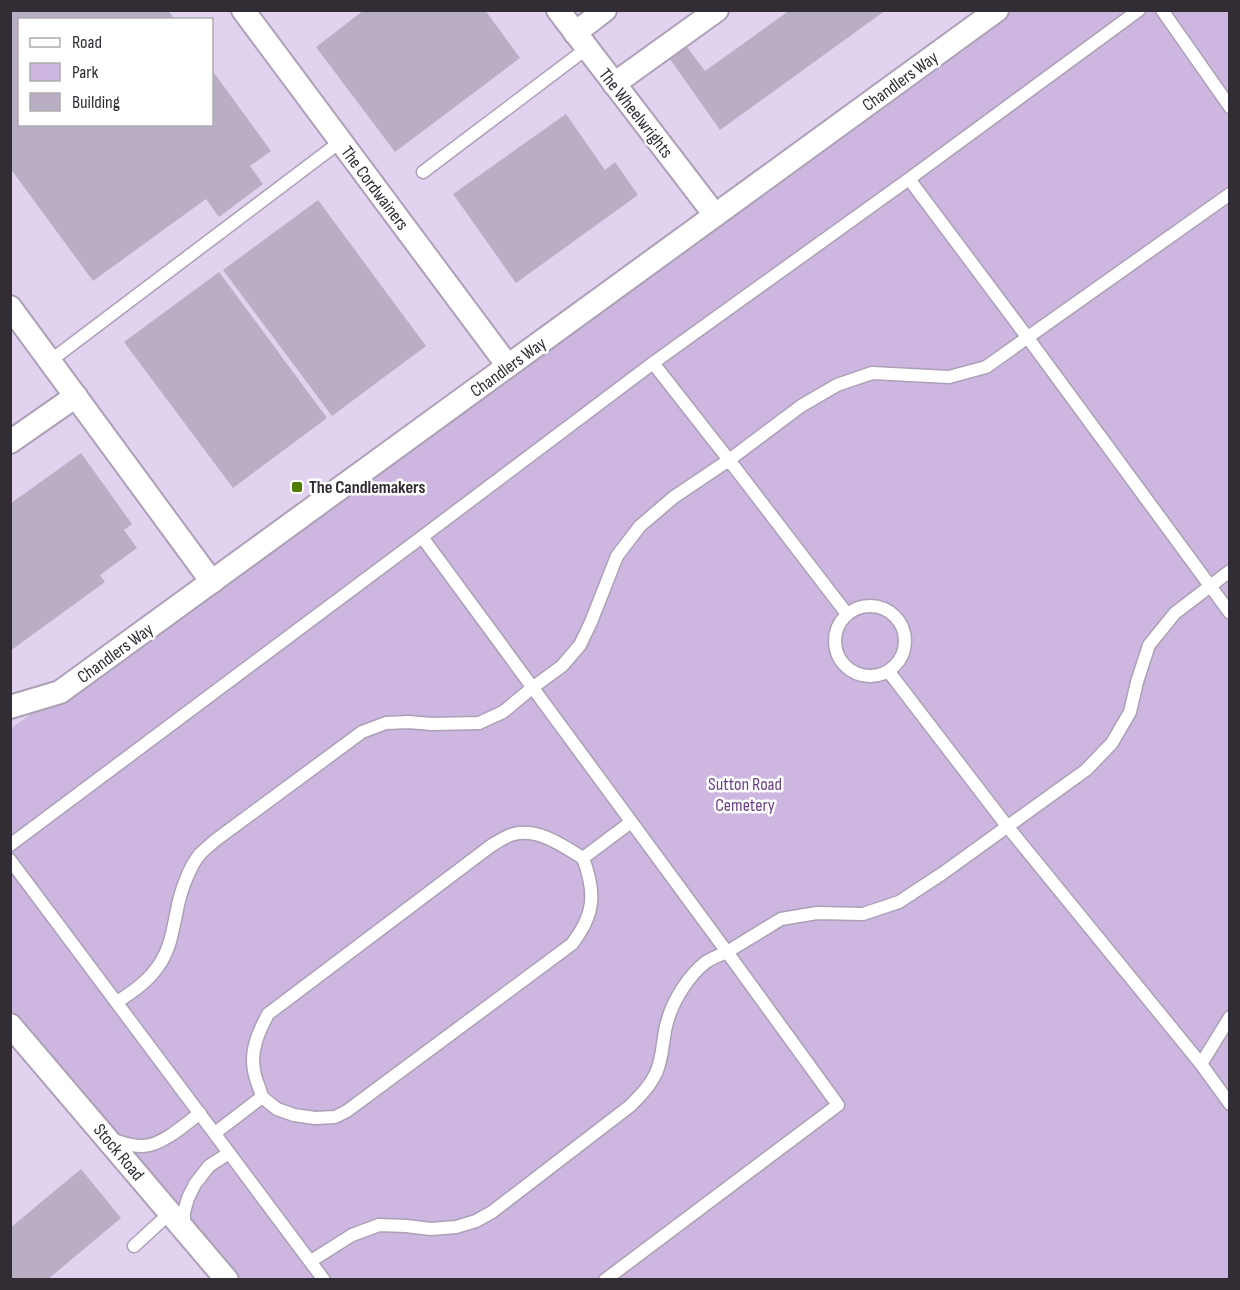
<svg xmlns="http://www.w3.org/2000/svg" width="1240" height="1290" viewBox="0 0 1240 1290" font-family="'Sofia Sans Condensed',sans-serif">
<rect width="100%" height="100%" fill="#ecdff6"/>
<g fill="#e1d2ef" fill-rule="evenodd">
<path d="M11 11H985L11 728ZM20 20H212V124H20Z"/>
<polygon points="10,1025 227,1279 11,1279"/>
</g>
<polygon fill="#cdb6df" points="997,11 1229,11 1229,1279 227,1279 11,1025 10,729"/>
<g fill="#baaec4">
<polygon points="10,10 168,10 175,20 20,20 20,124 212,124 212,70 271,151 250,166 263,184 219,217 206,199 93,281 10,168"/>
<polygon points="364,10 485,10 520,58 395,152 316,47"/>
<polygon points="790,10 886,10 720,130 670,59 687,47 705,71"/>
<polygon points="566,114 605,170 615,162 638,195 516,283 453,194"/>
<polygon points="318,200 426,346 332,416 223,270"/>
<polygon points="219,272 327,418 233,488 124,342"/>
<polygon points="81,453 132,524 124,530 137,548 100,575 105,582 10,651 10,504"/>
<polygon points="81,1169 121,1218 47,1280 10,1280 10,1228"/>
</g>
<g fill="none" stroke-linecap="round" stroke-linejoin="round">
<defs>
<g id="lane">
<polyline points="1139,10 909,179 1028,338 1230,613"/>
<polyline points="1162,10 1230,107"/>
<polyline points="423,172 586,49"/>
<polyline points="909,179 653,363 729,460 801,406 837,385 872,373 949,377 986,367 1230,194"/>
<polyline points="50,361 340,142"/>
<polyline points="653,363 422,537 727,952 781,919 817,913 863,914 899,902 943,873 1086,770 1112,743 1130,712 1137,682 1149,645 1175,613 1230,571"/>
<circle cx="870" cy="641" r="35"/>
<polyline points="889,672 1007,826 1201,1064"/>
<polyline points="10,845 422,537"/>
<polyline points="10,860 324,1280"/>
<path d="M117 1002C134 991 150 980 161 962 171 946 173 928 177 910 180 893 189 867 200 854 205 849 211 844 217 839L362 732 386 723 408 722 432 724 479 723 503 712 532 688 562 666 580 645 591 622 617 556 640 526 674 497 729 460 847 614"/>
<polyline points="1230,1017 1201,1064 1230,1104"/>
<path d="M262 1097C260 1088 255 1079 254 1070 250 1050 259 1031 268 1014L492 845C499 841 506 836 514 834 539 828 563 846 583 858"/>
<path d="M215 1133 262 1097 277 1109 294 1115 315 1118 335 1117 347 1111 572 944C595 914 596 893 583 858L631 822"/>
<path d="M110 1139C121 1142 132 1147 143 1146 161 1146 186 1124 200 1113"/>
<polyline points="184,1227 184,1212 188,1198 195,1184 209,1166 229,1153"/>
<polyline points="134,1246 171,1212"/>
<path d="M311 1261 352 1235 379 1225 406 1226 431 1229 456 1227 476 1221 492 1212 630 1106C640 1096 650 1086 656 1073 664 1056 662 1036 668 1019 674 999 689 975 706 962 712 958 720 955 727 952L838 1105 605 1280"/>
</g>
<g id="street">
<polyline points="243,10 508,366"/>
<polyline points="558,10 715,215"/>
<polyline points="575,33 605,10"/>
<polyline points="614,84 717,10"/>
<polyline points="10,307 212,582"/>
<polyline points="10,442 76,396"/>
<polyline points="10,707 60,692 997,10"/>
<polyline points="10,1025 227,1280"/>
</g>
</defs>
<use href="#lane" stroke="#aca0b6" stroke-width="15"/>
<use href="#street" stroke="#aca0b6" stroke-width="26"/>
<use href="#lane" stroke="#fff" stroke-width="12"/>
<use href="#street" stroke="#fff" stroke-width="22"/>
</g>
<rect fill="#507c00" stroke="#fff" stroke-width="2" x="291" y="481" width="12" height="12" rx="3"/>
<g text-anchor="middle" stroke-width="5" stroke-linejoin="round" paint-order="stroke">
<g font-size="18" fill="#322d35" stroke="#fff">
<text transform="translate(900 81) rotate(-36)" y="6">Chandlers Way</text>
<text transform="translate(636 113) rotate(52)" y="6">The Wheelwrights</text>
<text transform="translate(375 188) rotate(53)" y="6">The Cordwainers</text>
<text transform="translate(508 367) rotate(-36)" y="6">Chandlers Way</text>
<text transform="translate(115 653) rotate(-36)" y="6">Chandlers Way</text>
<text transform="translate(119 1152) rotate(50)" y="6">Stock Road</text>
</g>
<g font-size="18" font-weight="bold" fill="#322d35" stroke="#fff" text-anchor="start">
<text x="309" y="493">The Candlemakers</text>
</g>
<g font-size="18" fill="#6c4189" stroke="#fff">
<text x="745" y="790">Sutton Road<tspan x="745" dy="21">Cemetery</tspan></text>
</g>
</g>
<rect width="1240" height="1290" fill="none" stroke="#322d35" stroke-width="24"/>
<rect x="18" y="18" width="195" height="108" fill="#ffffff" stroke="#adabae" stroke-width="1.5"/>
<rect x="30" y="38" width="30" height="9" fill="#ffffff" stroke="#adabae" stroke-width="1.5"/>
<text x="72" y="48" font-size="18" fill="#322d35">Road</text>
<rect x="30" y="63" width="30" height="18" fill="#cdb6df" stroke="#adabae" stroke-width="1.5"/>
<text x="72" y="78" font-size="18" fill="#322d35">Park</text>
<rect x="30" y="93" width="30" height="18" fill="#baaec4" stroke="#adabae" stroke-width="1.5"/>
<text x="72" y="108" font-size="18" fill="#322d35">Building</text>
</svg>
